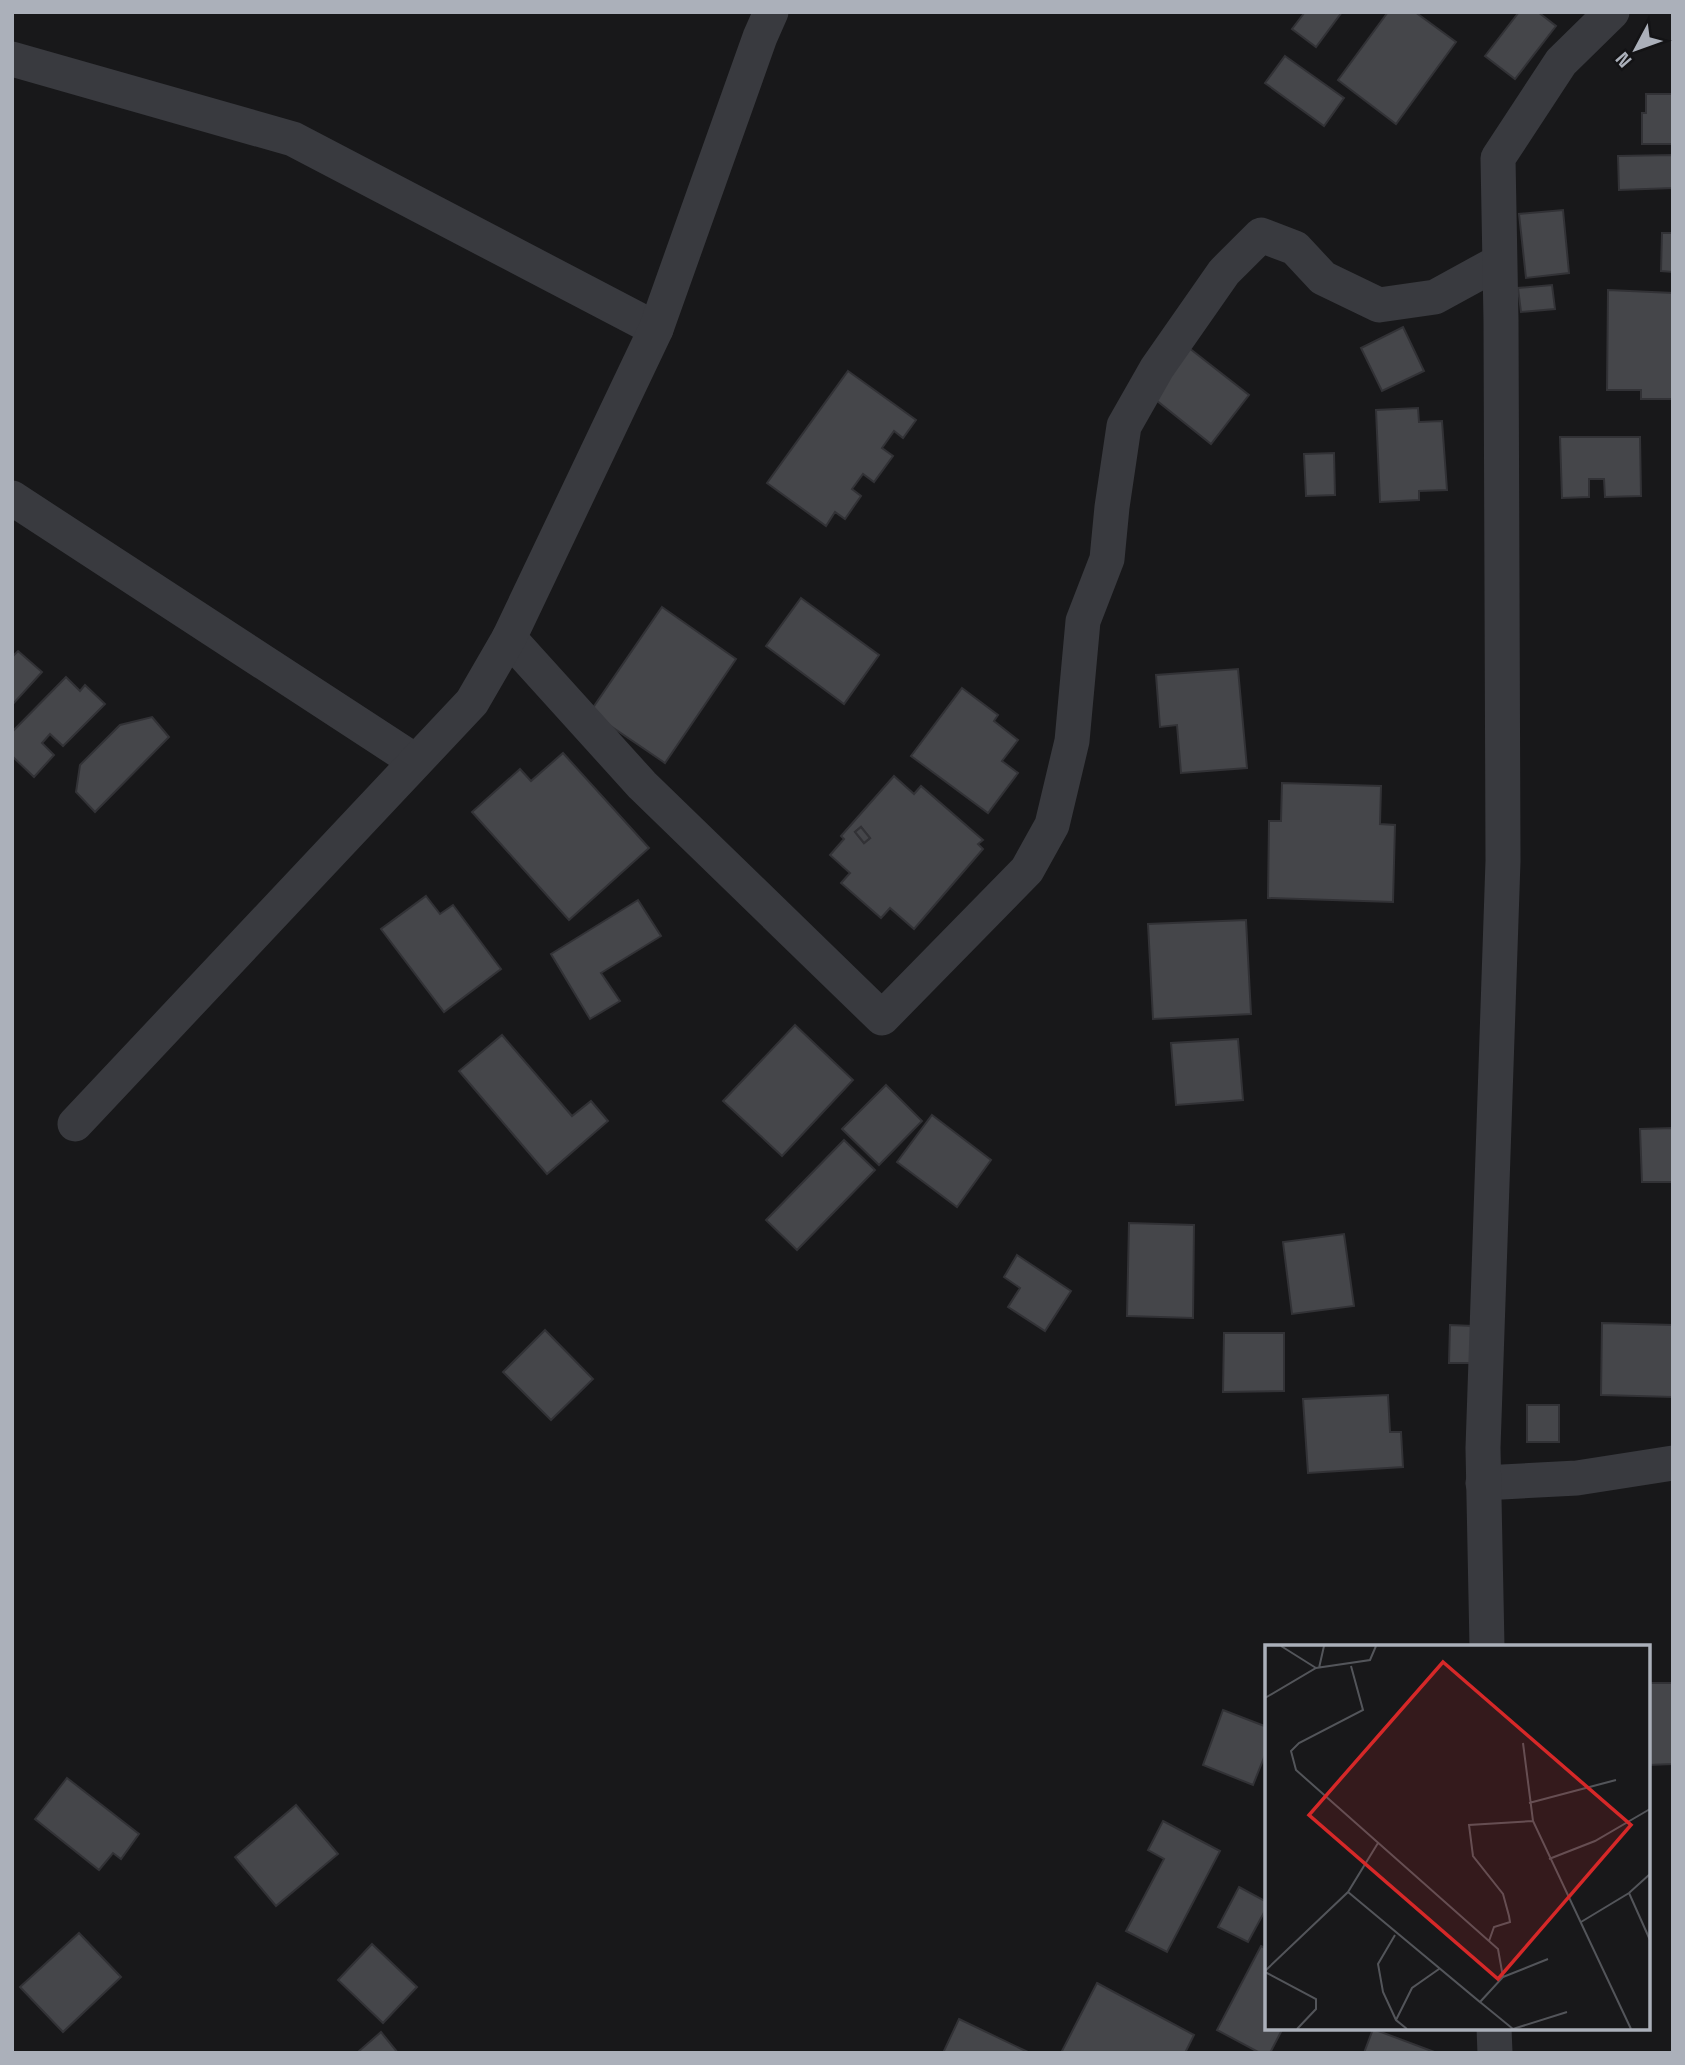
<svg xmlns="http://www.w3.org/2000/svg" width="1685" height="2065" font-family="'Space Grotesk',sans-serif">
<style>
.building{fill:#45464a;stroke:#323236;stroke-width:2;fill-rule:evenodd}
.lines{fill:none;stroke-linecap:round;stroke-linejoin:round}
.street{stroke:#393a3f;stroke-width:35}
.inset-road{fill:none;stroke:#53555a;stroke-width:2}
.view{fill:#d62828;fill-opacity:0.15;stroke:#d62828;stroke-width:3.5}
.inset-edge{fill:none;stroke:#abb0ba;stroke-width:3.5}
</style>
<rect width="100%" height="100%" fill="#18181a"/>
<g class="building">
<polygon points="1305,12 1342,12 1316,47 1292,29"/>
<polygon points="1388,12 1415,12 1456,42 1396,124 1338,80"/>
<polygon points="1519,12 1538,12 1556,26 1515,79 1485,56"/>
<polygon points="1285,56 1344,98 1324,126 1265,83"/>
<polygon points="1646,94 1673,94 1673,144 1642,144 1642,113 1646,113"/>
<polygon points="1673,155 1673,188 1619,190 1618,156"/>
<polygon points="1563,210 1569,273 1526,278 1519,214"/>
<polygon points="1662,233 1673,233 1673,272 1661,271"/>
<polygon points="1552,285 1555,309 1521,312 1518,288"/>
<polygon points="1608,290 1673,293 1673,399 1641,399 1641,390 1607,390"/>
<polygon points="1403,327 1424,371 1382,391 1361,348"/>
<polygon points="1189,348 1249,395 1211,444 1151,396"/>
<polygon points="848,371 916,420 903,438 894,431 882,448 893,456 874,482 863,474 852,489 861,496 845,519 835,512 826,526 767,483"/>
<polygon points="1418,408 1419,422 1442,421 1447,490 1419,491 1419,500 1380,502 1376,410"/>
<polygon points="1560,437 1640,437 1641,496 1605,497 1604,479 1589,479 1589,497 1562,498"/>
<polygon points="1334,453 1335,495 1306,496 1304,454"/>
<polygon points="801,598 879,655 844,704 766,646"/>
<polygon points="662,607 736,659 665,763 590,712"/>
<polygon points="18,651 42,672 12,705 12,657"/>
<polygon points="1238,669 1247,768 1181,773 1177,725 1160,727 1156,675"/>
<polygon points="66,677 80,691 85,685 105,704 63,746 50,734 42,743 54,755 34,777 12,756 12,732"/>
<polygon points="962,688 998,715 994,721 1018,740 1002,761 1018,773 988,813 911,756"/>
<polygon points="152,717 169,737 95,812 76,792 80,765 120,725"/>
<polygon points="563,753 649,848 569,920 472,812 520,769 531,781"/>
<path d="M 894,776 L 914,794 L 921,786 L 983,840 L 978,844 L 983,849 L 914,929 L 890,908 L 881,918 L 841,883 L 850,873 L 830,855 L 844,839 L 841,836 ZM 861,827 L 870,838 L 864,843 L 855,832 Z"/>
<polygon points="1282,783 1381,786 1380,824 1395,825 1393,902 1268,898 1269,821 1281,821"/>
<polygon points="861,827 870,838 864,843 855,832"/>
<polygon points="426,896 440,914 453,905 501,969 444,1012 381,929"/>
<polygon points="638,900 661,936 601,973 620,1001 590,1019 551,954"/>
<polygon points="1246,920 1251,1014 1153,1019 1148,924"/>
<polygon points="795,1025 853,1080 782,1156 723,1101"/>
<polygon points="502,1035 572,1116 591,1101 608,1121 547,1174 459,1071"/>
<polygon points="1238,1039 1243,1100 1176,1105 1171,1043"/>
<polygon points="886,1085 922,1121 879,1165 842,1129"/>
<polygon points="932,1115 991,1160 957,1207 897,1162"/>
<polygon points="1673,1128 1673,1182 1642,1182 1640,1129"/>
<polygon points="844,1140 875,1170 797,1250 766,1220"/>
<polygon points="1129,1223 1194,1225 1193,1318 1127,1316"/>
<polygon points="1344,1234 1354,1306 1292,1314 1283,1242"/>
<polygon points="1017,1255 1071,1291 1045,1331 1008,1307 1020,1288 1004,1277"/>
<polygon points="1602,1323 1673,1325 1673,1397 1601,1395"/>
<polygon points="1450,1325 1473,1326 1472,1363 1449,1363"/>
<polygon points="545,1330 593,1379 551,1420 503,1372"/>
<polygon points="1224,1333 1284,1333 1284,1391 1223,1392"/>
<polygon points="1388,1395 1390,1432 1401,1432 1403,1467 1308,1473 1303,1399"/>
<rect x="1527" y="1405" width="32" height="37"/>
<polygon points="1648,1683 1673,1683 1673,1764 1648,1765"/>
<polygon points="1223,1710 1267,1727 1267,1750 1253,1785 1203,1765"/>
<polygon points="67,1778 139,1834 121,1859 113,1853 99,1870 35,1819"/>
<polygon points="296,1805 338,1854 276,1906 235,1857"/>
<polygon points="1163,1821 1220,1851 1167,1952 1126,1931 1164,1859 1148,1850"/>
<polygon points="1239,1887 1267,1902 1267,1907 1248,1942 1218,1927"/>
<polygon points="79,1933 121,1977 63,2032 20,1987"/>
<polygon points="372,1944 417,1987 383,2023 338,1980"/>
<polygon points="1261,1946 1267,1949 1267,2028 1283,2028 1270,2053 1260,2053 1217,2030"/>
<polygon points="1097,1983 1194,2035 1185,2053 1061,2053"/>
<polygon points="959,2019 1030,2053 943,2053"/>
<polygon points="1373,2029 1437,2053 1364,2053"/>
<polygon points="381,2032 398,2053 359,2053 358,2052"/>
</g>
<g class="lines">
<g class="street">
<polyline points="12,59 293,139 656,329"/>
<polyline points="12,498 415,761"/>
<polyline points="509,638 642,785 882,1018 1027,870 1052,825 1072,741 1083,621 1107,559 1112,507 1124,426 1157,368 1224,272 1261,235 1295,248 1323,278 1379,305 1435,297 1499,262"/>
<polyline points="75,1124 472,702 509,638 656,329 760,37 771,12"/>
<polyline points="1483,1483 1577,1478 1673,1463"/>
<polyline points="1487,1647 1483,1448 1503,861 1501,320 1498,158 1561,62 1612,12"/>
<polyline points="1494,2028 1495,2053"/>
</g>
</g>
<g transform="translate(1265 1645)">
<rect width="385" height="385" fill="#18181a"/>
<path class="inset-road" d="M 16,1 L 51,23M 54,23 L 59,1M 0,53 L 51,23 L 105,15 L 111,1M 258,98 L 268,176 L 366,384M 264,158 L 351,135M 284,214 L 330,196 L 385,164M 83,247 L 215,357 L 238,332 L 233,304 L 31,125 L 26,106 L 34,98 L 98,65 L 86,21M 364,248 L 385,295M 316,277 L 364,248 L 385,229M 130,290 L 113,319 L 118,347 L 131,375 L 142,384M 224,296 L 229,282 L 245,277 L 244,271 L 238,249 L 208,211 L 204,180 L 268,176M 0,326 L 83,247 L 113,198M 0,327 L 51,354 L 51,364 L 32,384M 238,332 L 283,314M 215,357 L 248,384 L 302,367M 131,375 L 147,343 L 174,324"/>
<path class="view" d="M 178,17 L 366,180 L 233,334 L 44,170 Z"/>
<rect width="385" height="385" class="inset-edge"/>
</g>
<rect width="1685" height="2065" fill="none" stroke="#abb0ba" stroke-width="28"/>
<g transform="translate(1636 49) rotate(229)" stroke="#131315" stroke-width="5" paint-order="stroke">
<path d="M0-5L12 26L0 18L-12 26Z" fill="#abb0ba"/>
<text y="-10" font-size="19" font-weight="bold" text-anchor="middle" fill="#abb0ba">N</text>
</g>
</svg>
